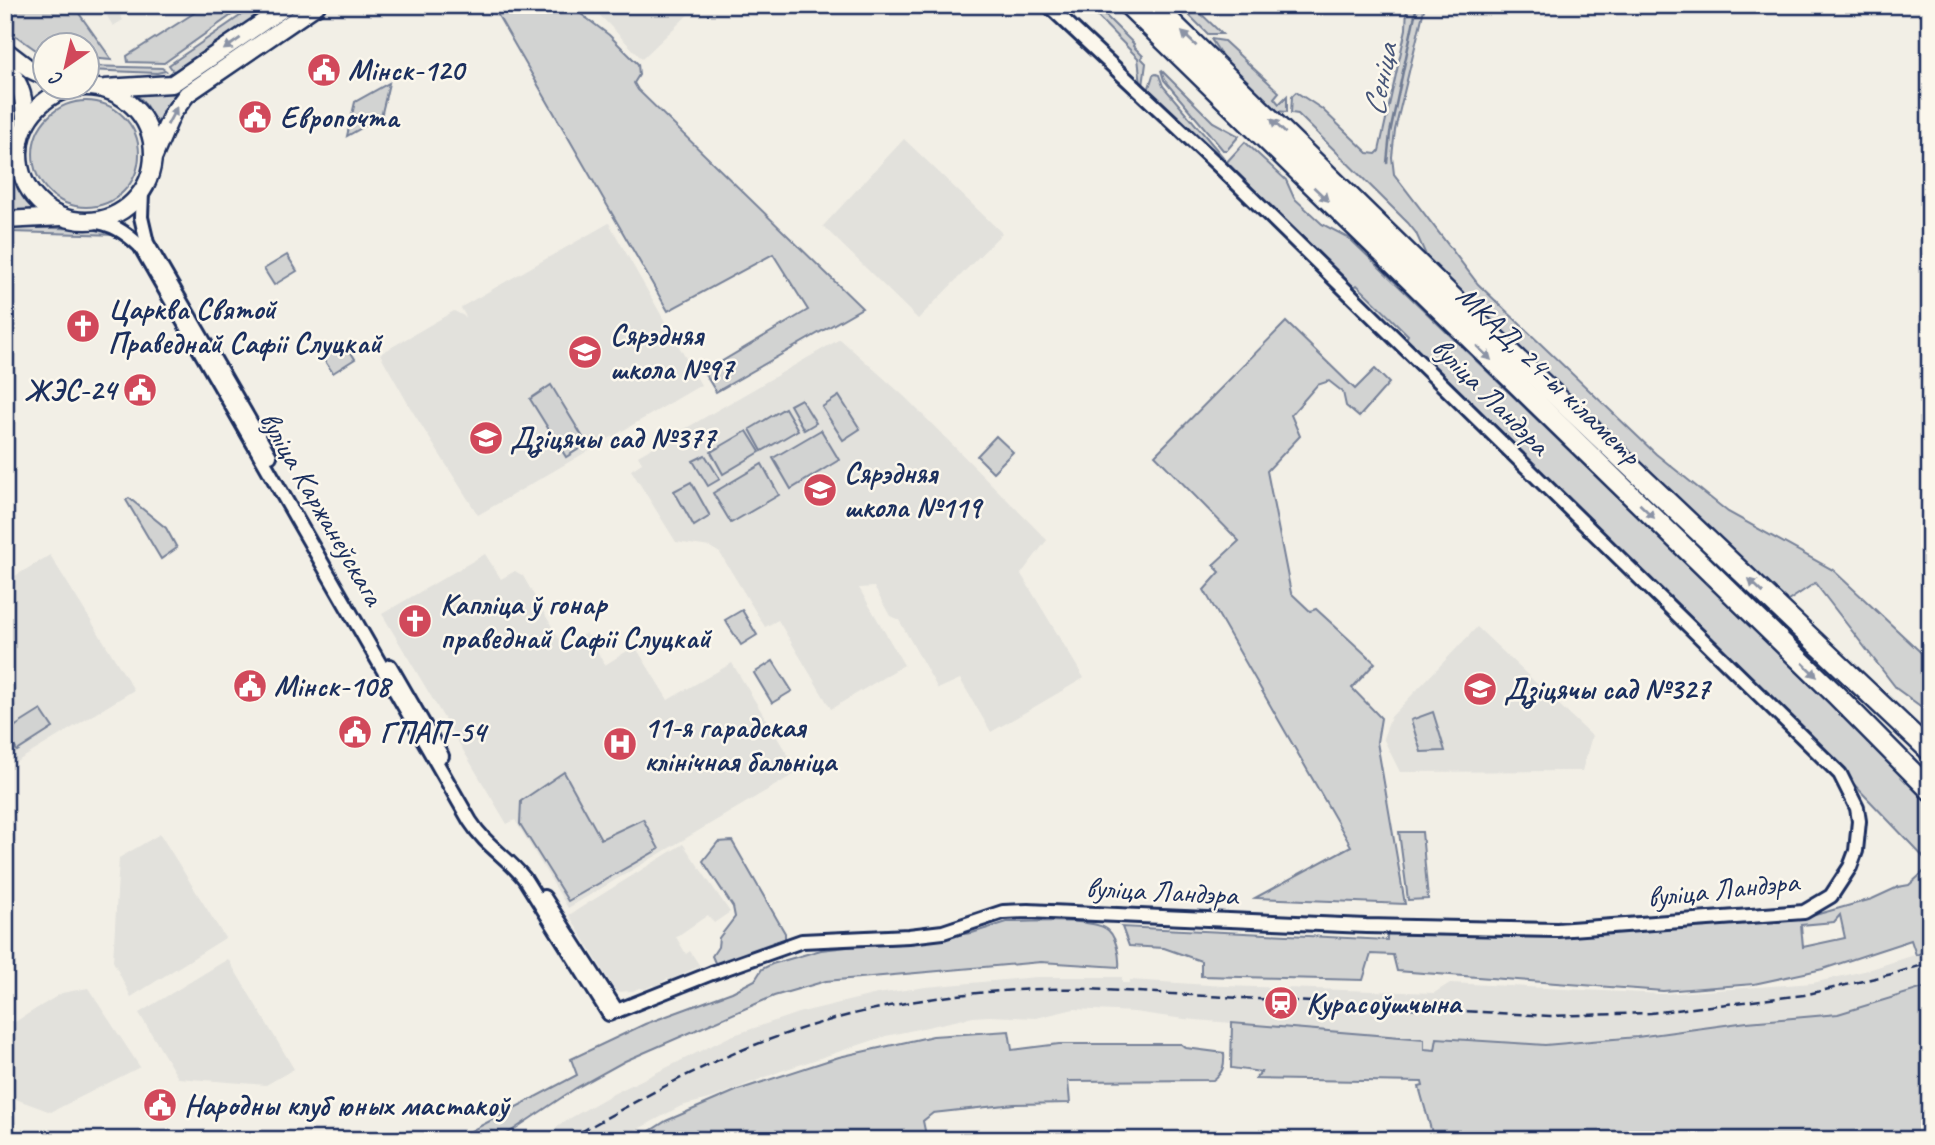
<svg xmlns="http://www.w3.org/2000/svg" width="1935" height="1145" font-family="Caveat,sans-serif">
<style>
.built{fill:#e2e1dc}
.green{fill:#d2d3d2;stroke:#768198;stroke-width:2;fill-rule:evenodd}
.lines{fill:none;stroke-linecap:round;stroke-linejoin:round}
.stream{stroke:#707b93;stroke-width:2.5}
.minor-casing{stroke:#1b2f5e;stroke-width:18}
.major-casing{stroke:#1b2f5e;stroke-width:21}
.highway-casing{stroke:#1b2f5e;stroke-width:24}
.minor{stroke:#fbf7ec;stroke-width:12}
.major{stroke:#fbf7ec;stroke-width:16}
.highway{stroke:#fbf7ec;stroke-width:19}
.rail{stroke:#1b2f5e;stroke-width:2.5;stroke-dasharray:10 5;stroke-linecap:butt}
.oneway{fill:#8b93a5}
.labels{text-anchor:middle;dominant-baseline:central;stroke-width:5;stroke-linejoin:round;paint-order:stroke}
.poi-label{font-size:30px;font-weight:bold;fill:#1b2f5e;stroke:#fbf7ec;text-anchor:start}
.street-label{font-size:30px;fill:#1b2f5e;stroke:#fbf7ec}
.water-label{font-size:32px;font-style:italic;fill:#465579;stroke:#fbf7ec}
</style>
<rect width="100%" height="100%" fill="#f2efe6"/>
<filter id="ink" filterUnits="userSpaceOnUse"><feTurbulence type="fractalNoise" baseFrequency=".0143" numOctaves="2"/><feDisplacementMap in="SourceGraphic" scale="14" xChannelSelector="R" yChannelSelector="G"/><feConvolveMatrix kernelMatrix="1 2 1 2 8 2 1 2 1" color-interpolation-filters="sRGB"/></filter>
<g filter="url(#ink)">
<g class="built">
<polygon points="96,5 131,5 119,13 123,20 113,26 107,16 110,14 107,9 101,12"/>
<polygon points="590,5 698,5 642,59"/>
<polygon points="904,139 1002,233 918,319 823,226"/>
<polygon points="609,223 701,385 478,515 411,409 380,354 454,311 466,317 461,308 463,306"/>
<polygon points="840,339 906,398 1047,540 1021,574 1084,678 991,732 960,679 938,689 899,620 890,616 874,587 859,588 904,665 831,709 778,620 765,627 720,553 710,547 676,542 631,470 642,463 638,456"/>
<polygon points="485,554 501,579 515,571 523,576 563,646 586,633 605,665 635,646 668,700 732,663 798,772 568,908 515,820 507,824 382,614"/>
<polygon points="50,555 134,690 16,762 5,745 5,582"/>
<polygon points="1477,627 1592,736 1582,771 1400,772 1383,738 1391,717"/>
<polygon points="160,834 225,938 131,997 113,961 119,858"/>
<polygon points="683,844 730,912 714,923 708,915 676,937 686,954 690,951 700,966 670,980 667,979 655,987 653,985 645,989 639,988 633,991 616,992 569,915"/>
<polygon points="1930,950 1930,986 1838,1014 1545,1045 1437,1038 1435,1050 1423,1049 1423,1039 1184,1019 1134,1012 1074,1009 1036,1018 989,1016 973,1017 886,1036 781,1071 713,1098 681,1106 618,1140 541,1140 560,1124 611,1095 731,1036 798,1013 877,994 926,987 1037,977 1122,977 1122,983 1129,983 1130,980 1225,986 1434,993 1450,983 1662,994 1813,983 1868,970"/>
<polygon points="228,959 294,1069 266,1085 178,1078 139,1013"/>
<polygon points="88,988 140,1067 51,1112 10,1097 5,1098 5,1028 62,993"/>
</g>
<g class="green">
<polygon points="5,5 73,5 112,60 88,58 88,46 46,46 45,55 43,55 5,28"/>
<polygon points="256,5 274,5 174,72 169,65"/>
<polygon points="492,5 569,5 609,35 638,64 639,75 634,83 638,90 862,308 716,392 704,372 808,310 773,254 668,311"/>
<polygon points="1086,5 1095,5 1134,44 1133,46 1143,56 1141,58 1146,63 1143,86 1141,84 1138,58"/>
<polygon points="1179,5 1192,5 1222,34 1208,34"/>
<polygon points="1407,5 1425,5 1395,130 1392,157 1394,174 1478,284 1656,454 1728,512 1833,570 1930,661 1930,713 1897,689 1815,583 1785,603 1434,273 1416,233 1408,223 1298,114 1291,113 1292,96 1296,92 1322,109 1368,153 1376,154 1379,151 1406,29"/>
<polygon points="202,8 233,14 164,63 128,62 127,56"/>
<polygon points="1211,39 1224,41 1279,92 1274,98 1279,104 1287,96 1287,112 1276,111 1226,62"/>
<polygon points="88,66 162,68 166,71 157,73 88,70"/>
<polygon points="1161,70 1213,122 1239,136 1227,150 1223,150 1164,80"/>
<polygon points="1156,74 1159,75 1163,86 1223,157 1220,160 1148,91 1153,75"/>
<polygon points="389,83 381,117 347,136 355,102"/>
<polygon points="177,91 159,126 143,101 133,92 153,94"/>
<circle cx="86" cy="154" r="53"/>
<polygon points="1245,142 1286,180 1294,198 1322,224 1349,238 1930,799 1930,864 1846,776 1406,339 1408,335 1357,285 1352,289 1224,165"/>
<polygon points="14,179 25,200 34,209 5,212 5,198"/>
<polygon points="7,227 99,229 119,235 11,232"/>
<polygon points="287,255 297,271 274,285 264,269"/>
<polygon points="1286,322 1355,389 1375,369 1389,383 1359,417 1346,406 1343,392 1329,381 1317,385 1291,415 1300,436 1267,471 1291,593 1310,611 1316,609 1375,663 1352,688 1381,718 1377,742 1405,904 1255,898 1351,846 1204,590 1220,572 1213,565 1239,541 1155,455"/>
<polygon points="345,343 355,359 333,373 322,357"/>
<polygon points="551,385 587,444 566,457 530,399"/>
<polygon points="839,396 860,429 843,440 822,407"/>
<polygon points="801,399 816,423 804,430 790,405"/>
<polygon points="785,408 798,430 762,451 750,429"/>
<polygon points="821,430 839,460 791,489 773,458"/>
<polygon points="747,431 760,452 723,474 711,452"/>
<polygon points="996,436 1013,452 993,472 977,456"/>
<polygon points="705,455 720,479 708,486 693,461"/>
<polygon points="762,464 779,495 731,523 713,493"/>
<polygon points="691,482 710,516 694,526 674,491"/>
<polygon points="129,498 166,528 177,548 161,559 126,500"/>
<polygon points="742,610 757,635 741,645 725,620"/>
<polygon points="773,661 792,691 772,703 754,673"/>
<polygon points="41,710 53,728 17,751 6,732"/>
<polygon points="1433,712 1445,751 1421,752 1411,720"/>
<polygon points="564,772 601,839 643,819 659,849 568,901 520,824 521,801"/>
<polygon points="1399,832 1422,832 1428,899 1408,900"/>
<polygon points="732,841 785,933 785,940 716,965 712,956 718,947 719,938 735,917 733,907 703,861 718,842"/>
<path d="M 1930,866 L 1930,950 L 1916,955 L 1911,940 L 1823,969 L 1754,984 L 1663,991 L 1397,971 L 1393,955 L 1371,954 L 1363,980 L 1201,976 L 1201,961 L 1164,948 L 1129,946 L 1122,927 L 1387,940 L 1387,931 L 1609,931 L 1785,920 L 1808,917 L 1872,899 L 1898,887 L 1909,885 ZM 1840,915 L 1845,938 L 1803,947 L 1801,925 L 1834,922 Z"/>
<path d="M 1007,922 C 1030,922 1086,918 1105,928 C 1116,933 1120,957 1119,967 L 1041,962 L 826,981 L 774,996 L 625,1061 L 576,1088 L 498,1140 L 454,1140 L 577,1075 L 571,1059 L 645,1024 L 732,992 L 755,980 L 762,969 L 772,964 L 821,950 L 972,933 Z"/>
<polygon points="1930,986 1930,1140 1434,1140 1419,1087 1423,1086 1422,1082 1255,1079 1261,1072 1231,1068 1232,1023 1424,1039 1424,1049 1435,1050 1437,1038 1545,1045 1637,1037 1747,1022 1838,1014"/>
<path d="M 1009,1031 L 1012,1050 L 1059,1044 L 1181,1044 L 1186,1048 L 1224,1053 C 1225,1065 1223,1073 1213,1080 L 1068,1081 L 1070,1103 L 1014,1104 L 933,1113 L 923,1121 L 927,1140 L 636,1140 L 666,1121 L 738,1090 L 839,1057 L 933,1036 Z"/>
</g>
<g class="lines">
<polyline class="stream" points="1387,163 1390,133 1417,5"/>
<g class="minor-casing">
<g id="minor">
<polyline points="142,192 141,217 147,243 270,456"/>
<path d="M 91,221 C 112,223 125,232 140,246 L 470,821 C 486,846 506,856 524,878 L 609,1014 L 712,973 L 802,941 L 909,936 L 943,932 L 1003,912 L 1028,911 L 1366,926 L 1557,930 L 1804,912 L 1831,896 L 1850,867 L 1856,851 L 1859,821 L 1857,808 L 1840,774 L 1219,166 L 1048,5"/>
<polyline points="390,666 442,756"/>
<polyline points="544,897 617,1011"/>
</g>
</g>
<g class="major-casing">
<g id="major">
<polyline points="5,50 31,70 46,77"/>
<path d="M 5,66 C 23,83 25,102 25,126"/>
<circle cx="86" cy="154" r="67"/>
<polyline points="105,88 172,84 288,5"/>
<polyline points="154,156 172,114 187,94 317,5"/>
<polyline points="5,176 19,149"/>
<polyline points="5,220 62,217"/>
</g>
</g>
<g class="highway-casing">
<g id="highway">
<polyline points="1128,5 1836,695 1930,790"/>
<polyline points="1154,5 1481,325 1930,751"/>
</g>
</g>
<use href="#minor" class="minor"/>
<use href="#major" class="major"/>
<use href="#highway" class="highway"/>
<path class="rail" d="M 567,1140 C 618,1111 670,1082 723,1058 C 838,1008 963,986 1088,989 L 1550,1016 L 1651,1013 L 1804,995 L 1892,974 L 1930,963"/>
</g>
<defs><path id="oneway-solid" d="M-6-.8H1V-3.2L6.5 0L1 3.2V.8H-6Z" transform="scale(1.75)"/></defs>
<g class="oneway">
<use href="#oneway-solid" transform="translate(1189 39) rotate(-136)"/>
<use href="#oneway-solid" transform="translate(232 44) rotate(145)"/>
<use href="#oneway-solid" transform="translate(172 116) rotate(-62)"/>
<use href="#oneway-solid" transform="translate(1278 126) rotate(-136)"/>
<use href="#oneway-solid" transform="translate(1321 194) rotate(44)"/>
<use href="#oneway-solid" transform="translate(1484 353) rotate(44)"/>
<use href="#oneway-solid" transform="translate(1647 511) rotate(44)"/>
<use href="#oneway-solid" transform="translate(1756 586) rotate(-136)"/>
<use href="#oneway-solid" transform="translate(1810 670) rotate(44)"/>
</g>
</g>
<defs>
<g id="civic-disc" transform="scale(1.75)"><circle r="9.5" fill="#d1495b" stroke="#fbf7ec"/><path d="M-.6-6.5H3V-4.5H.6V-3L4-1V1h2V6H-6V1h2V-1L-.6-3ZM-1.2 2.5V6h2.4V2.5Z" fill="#fff"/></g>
<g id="church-disc" transform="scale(1.75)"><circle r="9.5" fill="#d1495b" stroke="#fbf7ec"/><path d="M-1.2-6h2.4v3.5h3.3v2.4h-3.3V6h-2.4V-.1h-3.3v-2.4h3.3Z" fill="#fff"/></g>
<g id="school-disc" transform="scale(1.75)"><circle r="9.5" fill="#d1495b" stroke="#fbf7ec"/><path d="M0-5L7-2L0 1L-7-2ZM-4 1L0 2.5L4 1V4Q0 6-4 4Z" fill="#fff"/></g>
<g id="hospital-disc" transform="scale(1.75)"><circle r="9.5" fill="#d1495b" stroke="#fbf7ec"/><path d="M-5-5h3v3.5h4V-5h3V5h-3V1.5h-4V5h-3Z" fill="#fff"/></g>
<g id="station-disc" transform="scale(1.75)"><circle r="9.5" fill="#d1495b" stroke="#fbf7ec"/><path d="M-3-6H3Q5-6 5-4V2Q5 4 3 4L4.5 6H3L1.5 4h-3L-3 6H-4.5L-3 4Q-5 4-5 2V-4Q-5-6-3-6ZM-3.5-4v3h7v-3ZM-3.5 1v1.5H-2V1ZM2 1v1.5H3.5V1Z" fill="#fff"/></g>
</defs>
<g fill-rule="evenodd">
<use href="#civic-disc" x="324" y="70"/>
<use href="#civic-disc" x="255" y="117"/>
<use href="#church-disc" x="83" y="326"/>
<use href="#school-disc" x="585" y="352"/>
<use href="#civic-disc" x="140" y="390"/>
<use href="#school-disc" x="486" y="438"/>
<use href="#school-disc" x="820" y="490"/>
<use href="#church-disc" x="415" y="621"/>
<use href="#civic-disc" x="250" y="686"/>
<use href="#school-disc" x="1480" y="689"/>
<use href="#civic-disc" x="355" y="732"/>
<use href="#hospital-disc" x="620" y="744"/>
<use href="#station-disc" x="1281" y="1003"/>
<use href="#civic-disc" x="160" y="1105"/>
</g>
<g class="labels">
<g class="poi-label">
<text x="348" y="70">Мінск-120</text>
<text x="280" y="117">Европочта</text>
<text x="108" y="309">Царква Святой<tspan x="108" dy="34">Праведнай Сафіі Слуцкай</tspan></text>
<text x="610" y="335">Сярэдняя<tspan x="610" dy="34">школа №97</tspan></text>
<text x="116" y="390" text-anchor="end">ЖЭС-24</text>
<text x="510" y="438">Дзіцячы сад №377</text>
<text x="844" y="473">Сярэдняя<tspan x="844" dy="34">школа №119</tspan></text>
<text x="440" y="604">Капліца ў гонар<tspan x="440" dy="34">праведнай Сафіі Слуцкай</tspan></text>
<text x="274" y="686">Мінск-108</text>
<text x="1504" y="689">Дзіцячы сад №327</text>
<text x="644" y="727">11-я гарадская<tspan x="644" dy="34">клінічная бальніца</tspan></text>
<text x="380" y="732">ГПАП-54</text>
<text x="1306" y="1003">Курасоўшчына</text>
<text x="184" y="1105">Народны клуб юных мастакоў</text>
</g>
<g class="street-label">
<text transform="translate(1549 375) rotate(44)">МКАД, 24-ы кіламетр</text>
<text transform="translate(1491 396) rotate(45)">вуліца Ландэра</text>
<text transform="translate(322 508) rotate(60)">вуліца Каржанеўскага</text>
<text transform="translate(1723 889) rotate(-6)">вуліца Ландэра</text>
<text transform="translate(1162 891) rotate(3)">вуліца Ландэра</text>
</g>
<g class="water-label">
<text transform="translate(1380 80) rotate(-79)">Сеніца</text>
</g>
</g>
<rect width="1935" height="1145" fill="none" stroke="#fbf7ec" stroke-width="28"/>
<rect x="14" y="14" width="1907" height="1117" fill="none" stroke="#1b2f5e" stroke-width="2.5" filter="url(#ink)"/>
<g transform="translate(66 66) rotate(214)"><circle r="33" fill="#fbf7ec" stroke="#a1a7b3" stroke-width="2"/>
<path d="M0-5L12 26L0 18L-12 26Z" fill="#d1495b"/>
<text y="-10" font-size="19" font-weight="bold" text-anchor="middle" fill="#1b2f5e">С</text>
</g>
</svg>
